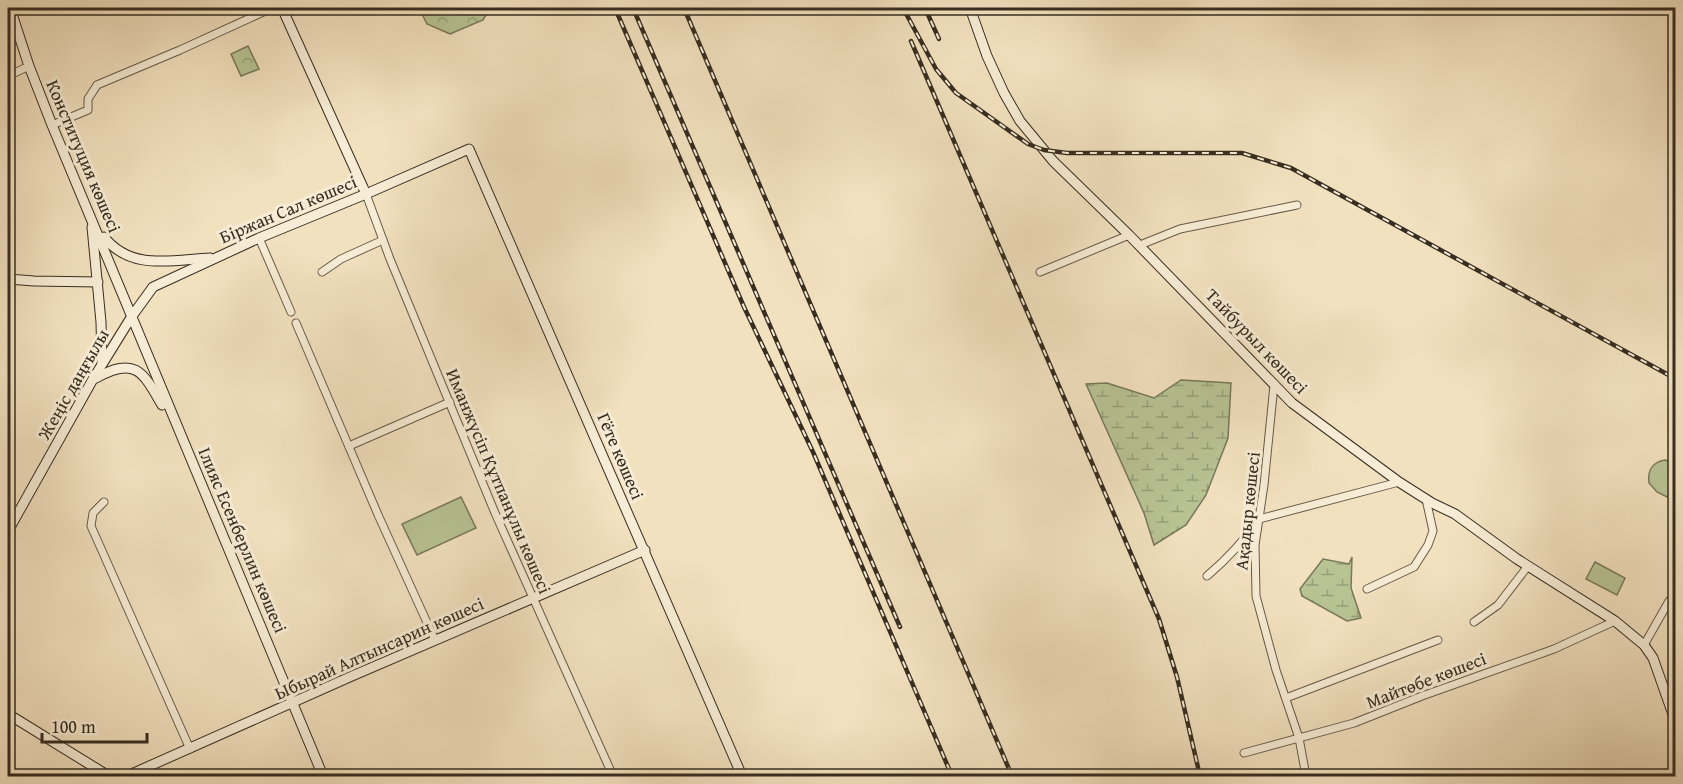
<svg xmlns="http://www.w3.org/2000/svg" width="1683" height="784" font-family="'Gentium Book Plus',serif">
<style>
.wetland{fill:url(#wetland-marsh);stroke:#78785a;stroke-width:1.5}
.park{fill:url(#park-crowns);stroke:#78785a;stroke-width:1.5}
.garden{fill:#b8c394;stroke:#78785a;stroke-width:1.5}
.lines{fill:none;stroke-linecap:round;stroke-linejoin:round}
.street-casing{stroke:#665a48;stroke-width:9}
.secondary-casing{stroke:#372d20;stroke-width:11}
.street{stroke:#f7ecd5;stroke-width:7}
.secondary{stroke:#f7ecd5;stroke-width:9}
.rail-casing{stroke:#372d20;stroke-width:4.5}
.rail{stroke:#f7ecd5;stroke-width:2;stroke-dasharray:7;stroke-linecap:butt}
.labels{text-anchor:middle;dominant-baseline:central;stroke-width:6;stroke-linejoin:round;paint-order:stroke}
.street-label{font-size:18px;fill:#372d20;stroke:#f7ecd5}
</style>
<defs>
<pattern id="wetland-marsh" width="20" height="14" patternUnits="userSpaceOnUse" patternTransform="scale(1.5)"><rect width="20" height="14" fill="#b8c394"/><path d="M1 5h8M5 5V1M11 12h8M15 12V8" fill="none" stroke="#969f78"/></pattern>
<pattern id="park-crowns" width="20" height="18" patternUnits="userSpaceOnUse" patternTransform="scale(1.5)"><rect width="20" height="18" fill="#b8c394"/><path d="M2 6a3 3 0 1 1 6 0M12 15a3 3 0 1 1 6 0" fill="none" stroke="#969f78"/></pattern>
</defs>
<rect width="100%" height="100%" fill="#f2e1bf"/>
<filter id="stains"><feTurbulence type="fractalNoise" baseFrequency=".00333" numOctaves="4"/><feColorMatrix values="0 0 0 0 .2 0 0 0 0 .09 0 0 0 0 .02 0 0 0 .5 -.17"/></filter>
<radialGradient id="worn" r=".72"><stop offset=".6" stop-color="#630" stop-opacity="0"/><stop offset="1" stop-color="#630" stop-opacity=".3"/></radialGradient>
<g class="wetland">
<polygon points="1181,380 1231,383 1228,438 1206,495 1186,525 1154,545 1144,513 1086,384 1107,383 1154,398"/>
<polygon points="1352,557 1351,588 1361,618 1347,621 1302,596 1300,589 1323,559 1349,564"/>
</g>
<g class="park">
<polygon points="419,8 490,8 483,20 450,34 427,24"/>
<polygon points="248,46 259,69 241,76 231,54"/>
</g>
<g class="garden">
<path d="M 1665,460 L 1675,464 L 1675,501 L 1657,492 L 1649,483 C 1647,470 1653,462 1665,460 Z"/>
<polygon points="461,497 476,528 417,555 402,524"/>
<polygon points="1595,562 1625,578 1617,595 1586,579"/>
</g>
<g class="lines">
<g class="street-casing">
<g id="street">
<polyline points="8,76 29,66"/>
<polyline points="52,125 88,110 88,99 97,85 180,50 272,8"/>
<polyline points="366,194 390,259 495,513 613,776"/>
<polyline points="259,238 291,312"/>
<polyline points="1140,245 1180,229 1297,205"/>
<polyline points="322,272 341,259 383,240"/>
<polyline points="1040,272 1129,235"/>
<polyline points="296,323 379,517 435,640"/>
<polyline points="1274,385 1264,485 1255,545 1256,596 1276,670 1299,738 1306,776"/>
<polyline points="349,446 450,402"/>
<polyline points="104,502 93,513 91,526 190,749"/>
<path d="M 1207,576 C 1227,559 1244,541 1259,519 L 1399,482"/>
<polyline points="1367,589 1414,567 1428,545 1433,531 1426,499"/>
<polyline points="1474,622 1498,605 1528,566"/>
<polyline points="1644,645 1669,601 1676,596"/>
<polyline points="1286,698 1438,640"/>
<polyline points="1244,753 1354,723 1422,696 1554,649 1615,621"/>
</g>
</g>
<g class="secondary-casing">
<g id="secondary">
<polyline points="10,8 29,66 52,125 323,776"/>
<polyline points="282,8 366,194"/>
<polyline points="970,8 987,56 1004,93 1020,121 1053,161 1129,235 1292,403 1399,482 1432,503 1455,514 1517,559 1615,621 1644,645 1653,658 1676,723"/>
<polyline points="92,227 101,322 102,364"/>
<path d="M 104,237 C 131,271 171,260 210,258"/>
<polyline points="8,279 34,281 98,282"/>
<path d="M 96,378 C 136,356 143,372 162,405"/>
<polyline points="8,531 93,379 132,316 153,287 259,238 366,194 469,149 742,776"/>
<polyline points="8,714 107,775 113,776"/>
<polyline points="127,776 352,676 645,550"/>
</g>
</g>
<use href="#street" class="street"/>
<use href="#secondary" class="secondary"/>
<g class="rail-casing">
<g id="rail">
<polyline points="615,8 744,307 813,452 952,776"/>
<polyline points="633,8 900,627"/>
<polyline points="684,8 1012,776"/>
<polyline points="903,8 936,69 956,93 1028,144 1044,150 1067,153 1242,153 1291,168 1676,379"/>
<polyline points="925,8 939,39"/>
<polyline points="911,41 1159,619 1177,677 1200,776"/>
</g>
</g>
<use href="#rail" class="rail"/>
</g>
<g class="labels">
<g class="street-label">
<text transform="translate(84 156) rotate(67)">Конституция көшесі</text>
<text transform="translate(288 209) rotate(-23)">Біржан Сал көшесі</text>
<text transform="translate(1257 341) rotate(46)">Тайбурыл көшесі</text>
<text transform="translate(73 384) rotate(-60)">Жеңіс даңғылы</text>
<text transform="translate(621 456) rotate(67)">Гёте көшесі</text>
<text transform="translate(499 481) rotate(67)">Иманжүсіп Құтпанұлы көшесі</text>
<text transform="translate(1247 511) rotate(-84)">Ақадыр көшесі</text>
<text transform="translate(243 540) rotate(67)">Ілияс Есенберлин көшесі</text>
<text transform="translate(379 648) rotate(-24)">Ыбырай Алтынсарин көшесі</text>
<text transform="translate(1426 680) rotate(-21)">Майтөбе көшесі</text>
</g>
</g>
<rect width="1683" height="784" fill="none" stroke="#f2e1bf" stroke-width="30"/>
<rect x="9" y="9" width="1665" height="766" fill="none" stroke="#372d20" stroke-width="3"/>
<rect x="15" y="15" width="1653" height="754" fill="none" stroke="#372d20" stroke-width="1.5"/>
<path d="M42 733v9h105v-9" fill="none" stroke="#372d20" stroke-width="3"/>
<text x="51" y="733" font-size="18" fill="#372d20" stroke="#f7ecd5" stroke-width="4.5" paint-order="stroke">100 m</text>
<rect width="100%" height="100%" filter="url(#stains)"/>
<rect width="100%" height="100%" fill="url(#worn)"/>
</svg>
